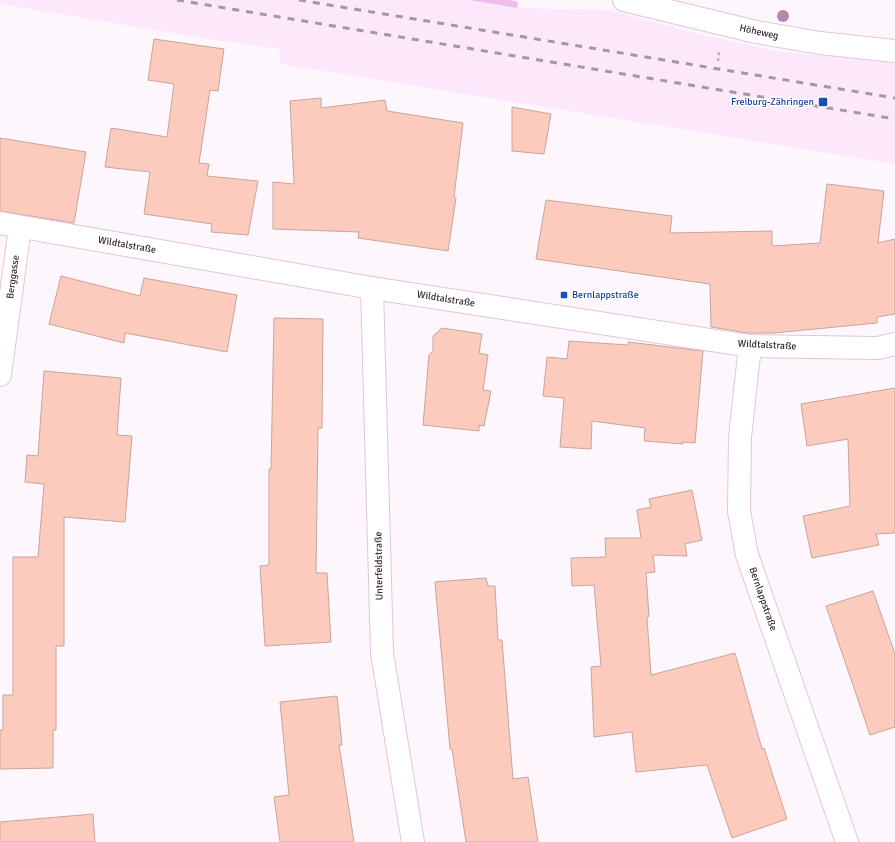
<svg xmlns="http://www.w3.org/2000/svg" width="895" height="842" font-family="Signika,sans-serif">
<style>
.built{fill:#fde8fb}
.green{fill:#efbdec}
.building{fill:#fdcbbe;stroke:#c9a499}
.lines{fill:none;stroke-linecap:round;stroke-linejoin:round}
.street-casing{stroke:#e0c5df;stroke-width:24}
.secondary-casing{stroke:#e0c5df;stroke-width:24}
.path{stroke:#b9b2b9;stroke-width:2.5;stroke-dasharray:3 3;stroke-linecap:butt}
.street{stroke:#fff;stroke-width:22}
.secondary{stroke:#fff;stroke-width:22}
.rail{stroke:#a199a1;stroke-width:3;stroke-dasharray:7 7;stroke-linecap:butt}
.tree{fill:#b188b0}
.transit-dot{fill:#1a4fb4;stroke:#fff;stroke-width:1.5}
.labels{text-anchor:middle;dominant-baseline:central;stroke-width:3;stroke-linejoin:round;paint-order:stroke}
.street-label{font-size:10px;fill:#352b35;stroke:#fff}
.transit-label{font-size:10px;fill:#164399;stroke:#fff;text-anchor:end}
</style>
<rect width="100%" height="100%" fill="#fdf7fd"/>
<polygon class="built" points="0,0 469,0 517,8 609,10 703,35 777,51 895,63 895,164 280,64 280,49 208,39 0,4"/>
<polygon class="green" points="469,0 510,0 518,2 517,8"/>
<g class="building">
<polygon points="154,39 224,49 218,91 210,90 199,163 209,164 207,176 258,181 248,235 211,232 212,224 144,214 150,172 105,167 111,128 167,137 174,84 148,80"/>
<polygon points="321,98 321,108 385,100 387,111 463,123 454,197 456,198 448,251 358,238 359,232 273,229 273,182 294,184 290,101"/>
<polygon points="512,107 551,114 544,154 512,151"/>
<polygon points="0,138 86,152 74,223 0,211"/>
<polygon points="827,184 884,191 878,243 895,239 895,314 877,317 877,323 774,333 748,333 711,327 710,284 536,259 546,200 672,216 670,233 772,231 772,246 820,243"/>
<polygon points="61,276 140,296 144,278 237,295 227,352 125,333 124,343 49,324"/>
<polygon points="274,318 323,319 322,428 318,428 316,573 327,573 331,642 265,646 260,566 269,565 269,469 271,469"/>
<polygon points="442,328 482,334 479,353 488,355 483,390 491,391 484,426 479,425 479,431 423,425 429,355 433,351 433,336"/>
<polygon points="569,341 628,345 628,342 703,351 695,443 682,442 683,444 644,441 645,428 592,421 591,449 560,447 564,398 543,396 547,357 567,359"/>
<polygon points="44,371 121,378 117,435 132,436 125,522 64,517 64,646 56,646 56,730 53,730 53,768 0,769 0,730 3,730 3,695 13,695 13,557 38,557 44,484 25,482 27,455 38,456"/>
<polygon points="895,388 895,533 876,534 879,545 812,558 803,516 850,506 848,439 807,446 801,404"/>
<polygon points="692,490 702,540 685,544 687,556 653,555 655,572 646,573 649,616 647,618 651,675 735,653 762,749 764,748 787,819 732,838 707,765 636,772 632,732 594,737 591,667 601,666 594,585 572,586 571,558 606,557 605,538 641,538 637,510 651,507 649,499"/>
<polygon points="486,578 488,586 495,586 498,640 502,640 513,779 528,777 538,842 466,842 452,749 450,749 435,582"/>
<polygon points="873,591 895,654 895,727 870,735 826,606"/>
<polygon points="337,696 342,745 339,745 354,842 280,842 274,797 289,795 280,702"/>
<polygon points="93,814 95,842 0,842 0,822"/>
</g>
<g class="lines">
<g class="street-casing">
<g id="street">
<polyline points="624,0 756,32 820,43 895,51"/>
<polyline points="372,288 382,653 413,842"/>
<polyline points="750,346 878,348 895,344"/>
<polyline points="0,375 20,227"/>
</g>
</g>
<g class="secondary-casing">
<polyline id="secondary" points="0,223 372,288 750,346 740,437 739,511 747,555 847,842"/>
</g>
<polyline class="path" points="718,61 719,52"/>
<use href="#street" class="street"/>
<use href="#secondary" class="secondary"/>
<g class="rail">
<polyline points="177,0 895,119"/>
<polyline points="299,0 895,98"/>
</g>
</g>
<circle class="tree" cx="783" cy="16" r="6"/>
<g class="transit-dot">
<rect x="818" y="97" width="10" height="10" rx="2"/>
<rect x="560" y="291" width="8" height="8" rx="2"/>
</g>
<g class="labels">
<g class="street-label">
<text transform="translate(759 32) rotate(12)">Höheweg</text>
<text transform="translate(127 245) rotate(10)">Wildtalstraße</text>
<text transform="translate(13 277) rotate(-82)">Berggasse</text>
<text transform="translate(446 299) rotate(9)">Wildtalstraße</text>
<text transform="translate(767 345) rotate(3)">Wildtalstraße</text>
<text transform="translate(379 566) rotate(-91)">Unterfeldstraße</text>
<text transform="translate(763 599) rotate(71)">Bernlappstraße</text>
</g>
<g class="transit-label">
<text x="814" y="102">Freiburg-Zähringen</text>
<text x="572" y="295" text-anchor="start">Bernlappstraße</text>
</g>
</g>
</svg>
